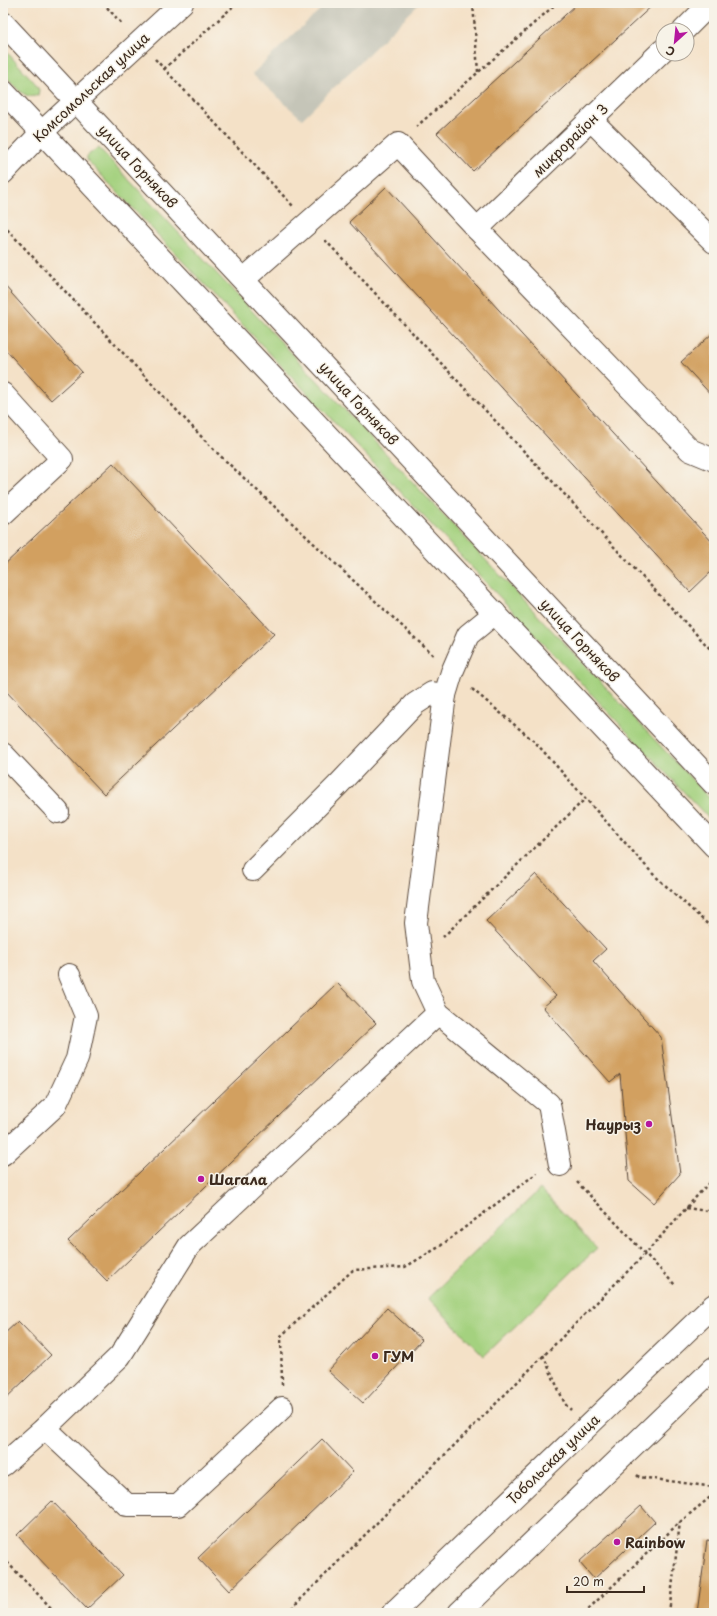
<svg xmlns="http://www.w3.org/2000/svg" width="717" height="1616" font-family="'Playpen Sans',sans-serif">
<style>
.industrial{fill:#c5c5b8}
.green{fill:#a4d17f;stroke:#707e4e}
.building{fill:#d2a061}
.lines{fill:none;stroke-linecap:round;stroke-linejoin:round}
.minor-casing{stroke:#574537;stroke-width:24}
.path{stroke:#574537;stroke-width:2.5;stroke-dasharray:3 3;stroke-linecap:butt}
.minor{stroke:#fff;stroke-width:22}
.poi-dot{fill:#b5179e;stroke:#f7f3e8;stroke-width:1.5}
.labels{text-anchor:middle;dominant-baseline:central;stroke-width:3;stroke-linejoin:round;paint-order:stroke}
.street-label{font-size:14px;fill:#3b2a1e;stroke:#f7f3e8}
.poi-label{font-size:14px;font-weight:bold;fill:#3b2a1e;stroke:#f7f3e8;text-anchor:start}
</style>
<rect width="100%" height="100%" fill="#f7f3e8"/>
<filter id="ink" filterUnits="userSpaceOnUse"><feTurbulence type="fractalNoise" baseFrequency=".025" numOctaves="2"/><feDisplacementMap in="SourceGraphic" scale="8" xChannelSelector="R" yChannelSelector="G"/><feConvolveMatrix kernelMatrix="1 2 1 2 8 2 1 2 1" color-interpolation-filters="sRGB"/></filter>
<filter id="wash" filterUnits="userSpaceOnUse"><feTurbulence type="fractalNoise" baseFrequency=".012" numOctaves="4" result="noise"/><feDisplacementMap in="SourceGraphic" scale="16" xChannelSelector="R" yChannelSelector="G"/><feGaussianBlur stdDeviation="0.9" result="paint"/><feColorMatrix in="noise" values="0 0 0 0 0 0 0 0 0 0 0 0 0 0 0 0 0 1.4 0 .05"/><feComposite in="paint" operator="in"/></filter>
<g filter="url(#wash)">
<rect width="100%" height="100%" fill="#f4e1c7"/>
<polygon class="industrial" points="327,3 420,3 302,119 252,74"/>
<g class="green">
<path d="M 3,48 L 36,84 L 39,90 L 38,95 C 24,102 12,82 3,73 Z"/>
<polygon points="99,148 714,803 714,824 87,160 87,156 96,149"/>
<polygon points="540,1189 597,1248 484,1356 428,1298"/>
</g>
<g id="blocks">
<g class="building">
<polygon points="578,3 655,3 473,171 437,133"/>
<polygon points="386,187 714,544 714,569 690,592 349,222"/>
<polygon points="3,284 82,372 51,400 3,347"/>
<polygon points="714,332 714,398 681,362"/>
<polygon points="113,463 274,634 104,794 3,688 3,566"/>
<polygon points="536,874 606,949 593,961 661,1037 680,1174 654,1203 629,1181 620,1074 610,1082 543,1007 556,996 486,921"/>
<polygon points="337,983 376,1023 107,1281 68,1241"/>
<polygon points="387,1308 422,1340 363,1403 328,1371"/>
<polygon points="18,1321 51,1355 3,1401 3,1335"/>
<polygon points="322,1439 353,1472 229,1591 198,1558"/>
<polygon points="52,1501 123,1575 87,1609 17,1535"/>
<polygon points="641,1506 655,1522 594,1579 579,1562"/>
<polygon points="707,1540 714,1541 714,1613 697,1613"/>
</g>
</g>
</g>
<g filter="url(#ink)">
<use href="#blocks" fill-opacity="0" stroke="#574537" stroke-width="1"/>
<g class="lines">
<g class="minor-casing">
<g id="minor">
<polyline points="3,23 714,784"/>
<polyline points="684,30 711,3"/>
<polyline points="3,91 714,846"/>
<polyline points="591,120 714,242"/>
<polyline points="3,173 42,132 182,3"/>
<polyline points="477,229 663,50"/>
<polyline points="244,279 398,144 477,229 690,450 714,460"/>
<polyline points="3,394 62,459 3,514"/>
<polyline points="495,613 468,635 452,672 445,695 416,923 423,981 438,1013 549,1104 560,1165"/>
<polyline points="3,754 58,812"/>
<polyline points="253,870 338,785 415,704 432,693 445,695"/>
<polyline points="3,1154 55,1106 77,1059 86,1016 69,975"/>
<polyline points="45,1428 127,1505 178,1505 282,1408"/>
<polyline points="3,1465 45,1428 120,1356 189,1246 438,1013"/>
<polyline points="393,1613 714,1305"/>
<polyline points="459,1613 714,1368"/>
</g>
</g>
<g class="path">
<polyline points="103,3 123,25"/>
<polyline points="473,3 478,72"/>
<polyline points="106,6 110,3"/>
<polyline points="155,59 293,206"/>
<polyline points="164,69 237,3"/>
<polyline points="416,127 557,3"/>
<polyline points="3,225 213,449 434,656"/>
<polyline points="3,234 7,230"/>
<polyline points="325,240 714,653"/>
<polyline points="472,689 535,742 653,874 714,930"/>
<polyline points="443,937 586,798"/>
<polyline points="577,1182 675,1285"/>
<polyline points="686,1208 714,1212"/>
<polyline points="543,1355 565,1404 571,1410"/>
<polyline points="282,1385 281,1336 353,1270 405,1267 439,1247 537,1173"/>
<polyline points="637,1475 639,1477 714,1487"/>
<polyline points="3,1558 56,1613"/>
<polyline points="287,1613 645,1254 714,1177"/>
<polyline points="584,1613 680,1522 714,1494"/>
<polyline points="669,1613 680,1522"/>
</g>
<use href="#minor" class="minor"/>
</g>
</g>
<g class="poi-dot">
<circle cx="649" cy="1124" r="4"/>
<circle cx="201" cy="1179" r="4"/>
<circle cx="375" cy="1356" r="4"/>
<circle cx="617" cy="1542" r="4"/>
</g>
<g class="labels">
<g class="street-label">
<text transform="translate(91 87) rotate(-43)">Комсомольская улица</text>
<text transform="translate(570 140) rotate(-44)">микрорайон 3</text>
<text transform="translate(138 166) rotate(47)">улица Горняков</text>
<text transform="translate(359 403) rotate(47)">улица Горняков</text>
<text transform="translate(580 640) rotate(47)">улица Горняков</text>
<text transform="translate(553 1459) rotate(-44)">Тобольская улица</text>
</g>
<g class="poi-label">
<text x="641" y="1124" text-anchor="end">Наурыз</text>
<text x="209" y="1179">Шагала</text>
<text x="383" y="1356">ГУМ</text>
<text x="625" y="1542">Rainbow</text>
</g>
</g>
<rect width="717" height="1616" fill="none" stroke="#f7f3e8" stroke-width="16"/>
<g transform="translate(675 42) rotate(207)"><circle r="19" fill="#f7f3e8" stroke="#aca397"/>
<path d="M0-3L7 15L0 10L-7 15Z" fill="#b5179e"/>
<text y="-6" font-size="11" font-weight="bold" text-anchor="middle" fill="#3b2a1e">С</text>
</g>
<path d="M567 1586v6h77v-6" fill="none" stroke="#3b2a1e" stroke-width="2"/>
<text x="573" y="1586" font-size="12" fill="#3b2a1e" stroke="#f7f3e8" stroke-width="3" paint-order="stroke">20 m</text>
</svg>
